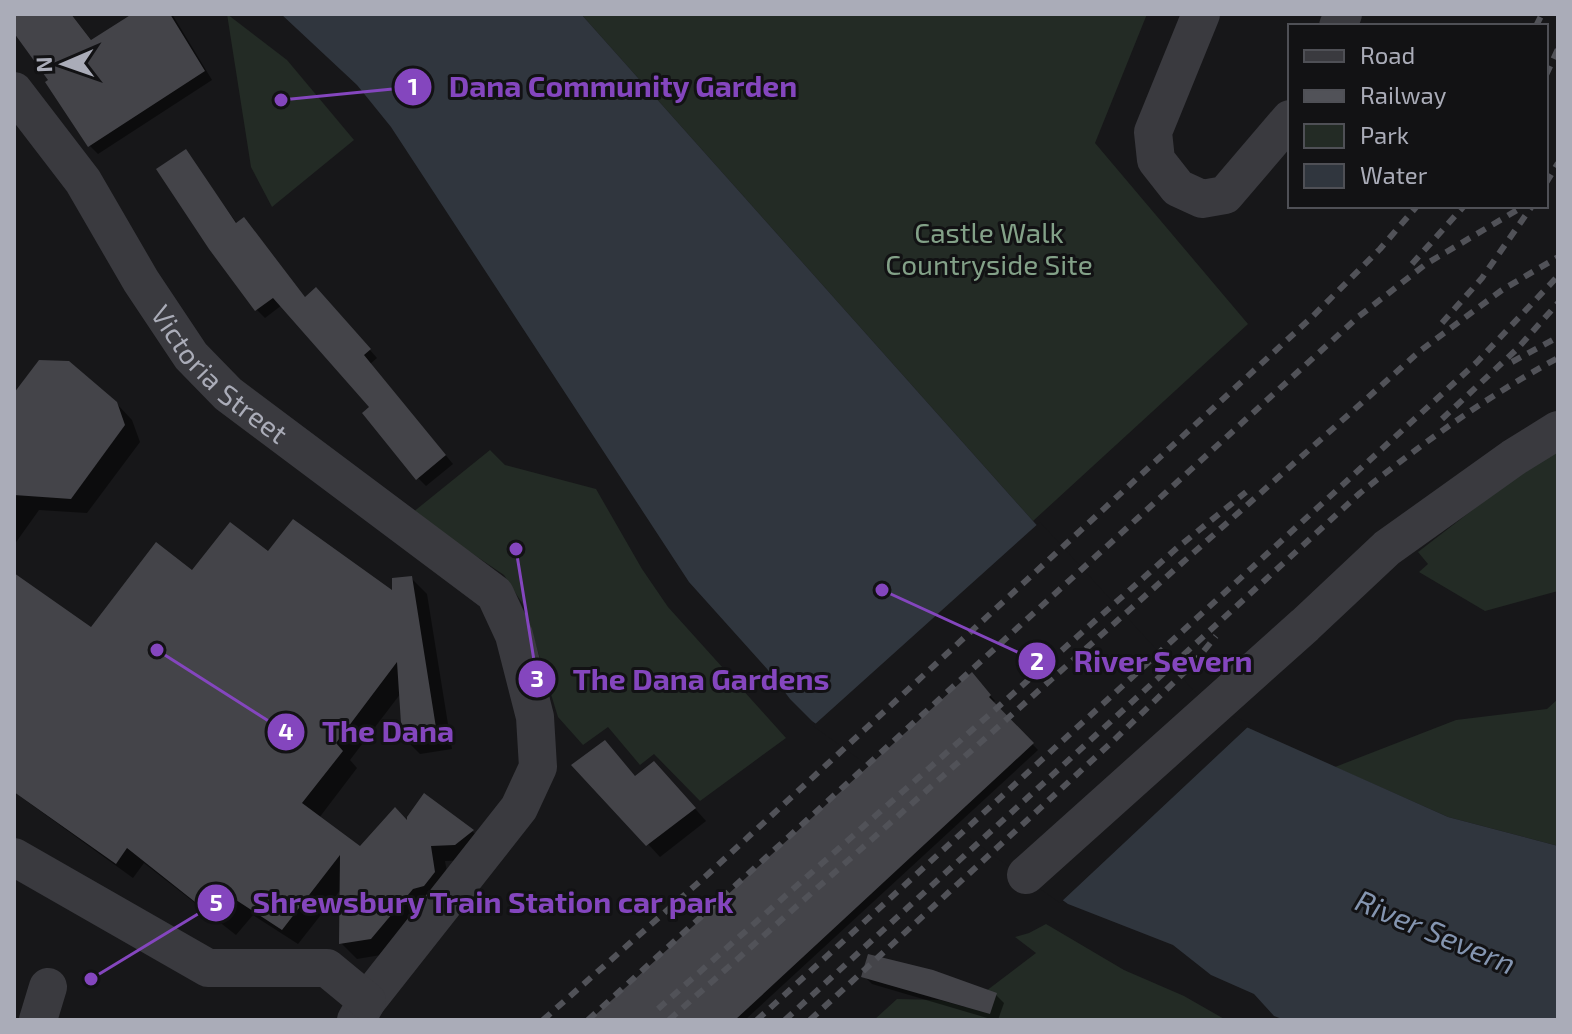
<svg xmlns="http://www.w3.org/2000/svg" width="1572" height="1034" font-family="'Exo 2',sans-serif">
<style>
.green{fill:#232b25}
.water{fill:#30363e}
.pier{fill:#171719}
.shadow{fill:#0007}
.building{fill:#444449}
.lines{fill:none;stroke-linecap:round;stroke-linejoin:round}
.minor{stroke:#3a3a3f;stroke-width:38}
.rail{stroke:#515258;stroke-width:6;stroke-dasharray:10 8;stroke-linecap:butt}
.labels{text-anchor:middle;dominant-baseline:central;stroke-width:6;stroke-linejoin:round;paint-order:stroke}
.park-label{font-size:28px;fill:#83a188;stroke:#121214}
.street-label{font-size:28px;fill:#aaacb8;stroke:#121214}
.water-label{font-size:30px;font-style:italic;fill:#8495b0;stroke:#121214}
.leader{fill:none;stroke:#8446be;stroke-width:3}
.callout-dot{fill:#8446be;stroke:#121214;stroke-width:3}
.mark-label{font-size:24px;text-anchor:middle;font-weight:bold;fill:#fff}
.callout-label{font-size:30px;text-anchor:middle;font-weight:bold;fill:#8446be;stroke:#121214;stroke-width:6;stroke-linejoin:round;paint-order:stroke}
</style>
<rect width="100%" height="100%" fill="#171719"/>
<g class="green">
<polygon points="227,14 287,60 354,140 272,207 251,167"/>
<polygon points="581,14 1147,14 1095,143 1248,324 1033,521"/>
<polygon points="1558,449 1558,591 1485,611 1419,572 1428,564 1418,552 1510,481"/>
<polygon points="490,450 505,465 596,489 642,569 668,607 786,738 700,801 654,754 640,765 608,727 583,745 558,717 524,606 504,575 412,513"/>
<polygon points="1558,699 1558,846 1448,817 1335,767 1456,720 1547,709"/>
<polygon points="1046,924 1124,970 1184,996 1226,1020 874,1020 897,999 940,1000 965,1007 1036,953 1015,937 1029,933"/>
</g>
<polygon class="water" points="281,14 581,14 1033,521 1204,708 1448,817 1558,846 1558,1020 1285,1020 1274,1016 1254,994 1211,975 1173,945 1068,904 812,721 790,699 768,670 689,582 391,127 357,85"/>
<polygon class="pier" points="1040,522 1207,705 1251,724 1060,903 813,726"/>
<g class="shadow">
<polygon points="14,14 71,14 92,41 136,14 172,14 212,80 98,154 90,146 50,80 14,29"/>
<polygon points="186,152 238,225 306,299 324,298 377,358 370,364 453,464 426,486 418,478 372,407 282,305 265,318 257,310"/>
<polygon points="14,396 116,403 132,420 140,442 87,513 39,510 14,545"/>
<polygon points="268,554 395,594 411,578 427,594 452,749 420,754 404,738 401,693 350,760 357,768 319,818 360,849 409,824 424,796 472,831 488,847 471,860 445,861 450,888 387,954 357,959 341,943 342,888 298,944 253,915 236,935 144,863 133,878 14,792 14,575 91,630 193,573"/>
<polygon points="977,680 995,701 992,703 1038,750 745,1020 593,1020"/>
<polygon points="666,776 706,821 660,857 648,844 636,778"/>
<polygon points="864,976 996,995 1004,1003 998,1020 994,1020 872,984"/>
</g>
<g class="building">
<polygon points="14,14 71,14 91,40 132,14 170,14 205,71 88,147 45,82 48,80 14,33"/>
<polygon points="186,149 236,223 244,217 305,297 316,287 371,349 364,355 446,455 416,480 362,413 369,407 273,298 255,311 209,249 156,169"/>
<polygon points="39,360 69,361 117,402 125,425 71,499 14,495 14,393"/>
<polygon points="293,519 392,590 392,578 412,576 437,734 402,739 397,662 336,743 343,751 302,803 360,846 395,807 407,820 407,817 424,793 474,830 455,845 431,846 435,872 424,886 413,889 371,939 339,944 340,855 282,930 236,900 219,921 127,848 116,864 14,792 14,573 91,627 156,542 192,570 230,522 268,551"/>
<polygon points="972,672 991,695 989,697 1034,743 735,1020 590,1020"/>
<polygon points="605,740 635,776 654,761 696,808 646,846 571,765"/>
<polygon points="868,954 933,970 997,993 990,1014 861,977"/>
</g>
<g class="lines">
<g class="minor">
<polyline points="1201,14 1153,132 1156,160 1178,188 1202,199 1225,195 1290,119"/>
<polyline points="1338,26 1343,14"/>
<path id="s1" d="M 14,91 L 83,181 L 141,281 L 191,356 L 228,394 L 495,594 L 514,635 L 535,717 L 538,767 L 519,808 L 367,1001 L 356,1020"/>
<polyline points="14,857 208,968 327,968 367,1001"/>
<polyline points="1026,875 1305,625 1387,548 1513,458 1558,430"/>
<polyline points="38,1020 48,987"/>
</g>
<g class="rail">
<polyline points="1536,26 1542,14"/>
<polyline points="1546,75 1558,49"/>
<polyline points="1546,183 1558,163"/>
<polyline points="1412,264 1464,206"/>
<polyline points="1442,323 1482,278 1532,206"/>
<polyline points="1512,362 1558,337"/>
<polyline points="1442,419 1517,349 1558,303"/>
<polyline points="658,1009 1177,548 1246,492"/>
<polyline points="543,1020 707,875 1313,316 1380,249 1417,206"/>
<polyline points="588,1020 1358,317 1426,264 1524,206"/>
<polyline points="669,1020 1420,351 1502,290 1558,257"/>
<polyline points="757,1020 1477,362 1558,276"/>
<path d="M 785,1020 L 1360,493 C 1423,443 1487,396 1558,358"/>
<polyline points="810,1020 1112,742 1193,664 1216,636"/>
</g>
</g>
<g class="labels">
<g class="park-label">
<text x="989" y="232">Castle Walk<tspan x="989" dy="32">Countryside Site</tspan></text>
</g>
<g class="street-label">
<text stroke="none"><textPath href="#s1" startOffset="352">Victoria Street</textPath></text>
</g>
<g class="water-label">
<text transform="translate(1436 931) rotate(23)">River Severn</text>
</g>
</g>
<path class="leader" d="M281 100L413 87M882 590L1037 661M516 549L537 679M157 650L286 732M91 979L216 903"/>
<g class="callout-dot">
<circle cx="281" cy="100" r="8"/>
<circle cx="882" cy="590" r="8"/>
<circle cx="516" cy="549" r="8"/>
<circle cx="157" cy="650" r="8"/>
<circle cx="91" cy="979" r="8"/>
<circle cx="413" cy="87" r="20"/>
<circle cx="1037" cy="661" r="20"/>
<circle cx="537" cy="679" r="20"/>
<circle cx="286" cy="732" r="20"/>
<circle cx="216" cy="903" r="20"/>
</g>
<g class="mark-label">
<text x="413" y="95">1</text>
<text x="1037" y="670">2</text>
<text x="537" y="687">3</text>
<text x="286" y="740">4</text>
<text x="216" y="911">5</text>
</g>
<g class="callout-label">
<text x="623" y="97">Dana Community Garden</text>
<text x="1163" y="672">River Severn</text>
<text x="701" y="690">The Dana Gardens</text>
<text x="388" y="742">The Dana</text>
<text x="493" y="913">Shrewsbury Train Station car park</text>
</g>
<rect width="1572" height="1034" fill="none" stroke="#aaacb8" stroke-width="32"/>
<rect x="1288" y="24" width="260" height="184" fill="#121214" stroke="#4f5056" stroke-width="2"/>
<rect x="1304" y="50" width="40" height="12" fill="#3a3a3f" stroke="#4f5056" stroke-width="2"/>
<text x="1360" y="64" font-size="24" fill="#aaacb8">Road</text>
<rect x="1304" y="90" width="40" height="12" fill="#515258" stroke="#4f5056" stroke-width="2"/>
<text x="1360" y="104" font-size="24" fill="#aaacb8">Railway</text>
<rect x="1304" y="124" width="40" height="24" fill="#232b25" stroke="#4f5056" stroke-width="2"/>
<text x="1360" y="144" font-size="24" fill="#aaacb8">Park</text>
<rect x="1304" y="164" width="40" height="24" fill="#30363e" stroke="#4f5056" stroke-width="2"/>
<text x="1360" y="184" font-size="24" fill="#aaacb8">Water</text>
<g transform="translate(64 64) rotate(268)" stroke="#121214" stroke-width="6" paint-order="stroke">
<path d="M0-6L14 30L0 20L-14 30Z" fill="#aaacb8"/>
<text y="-12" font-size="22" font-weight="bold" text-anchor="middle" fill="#aaacb8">N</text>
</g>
</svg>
